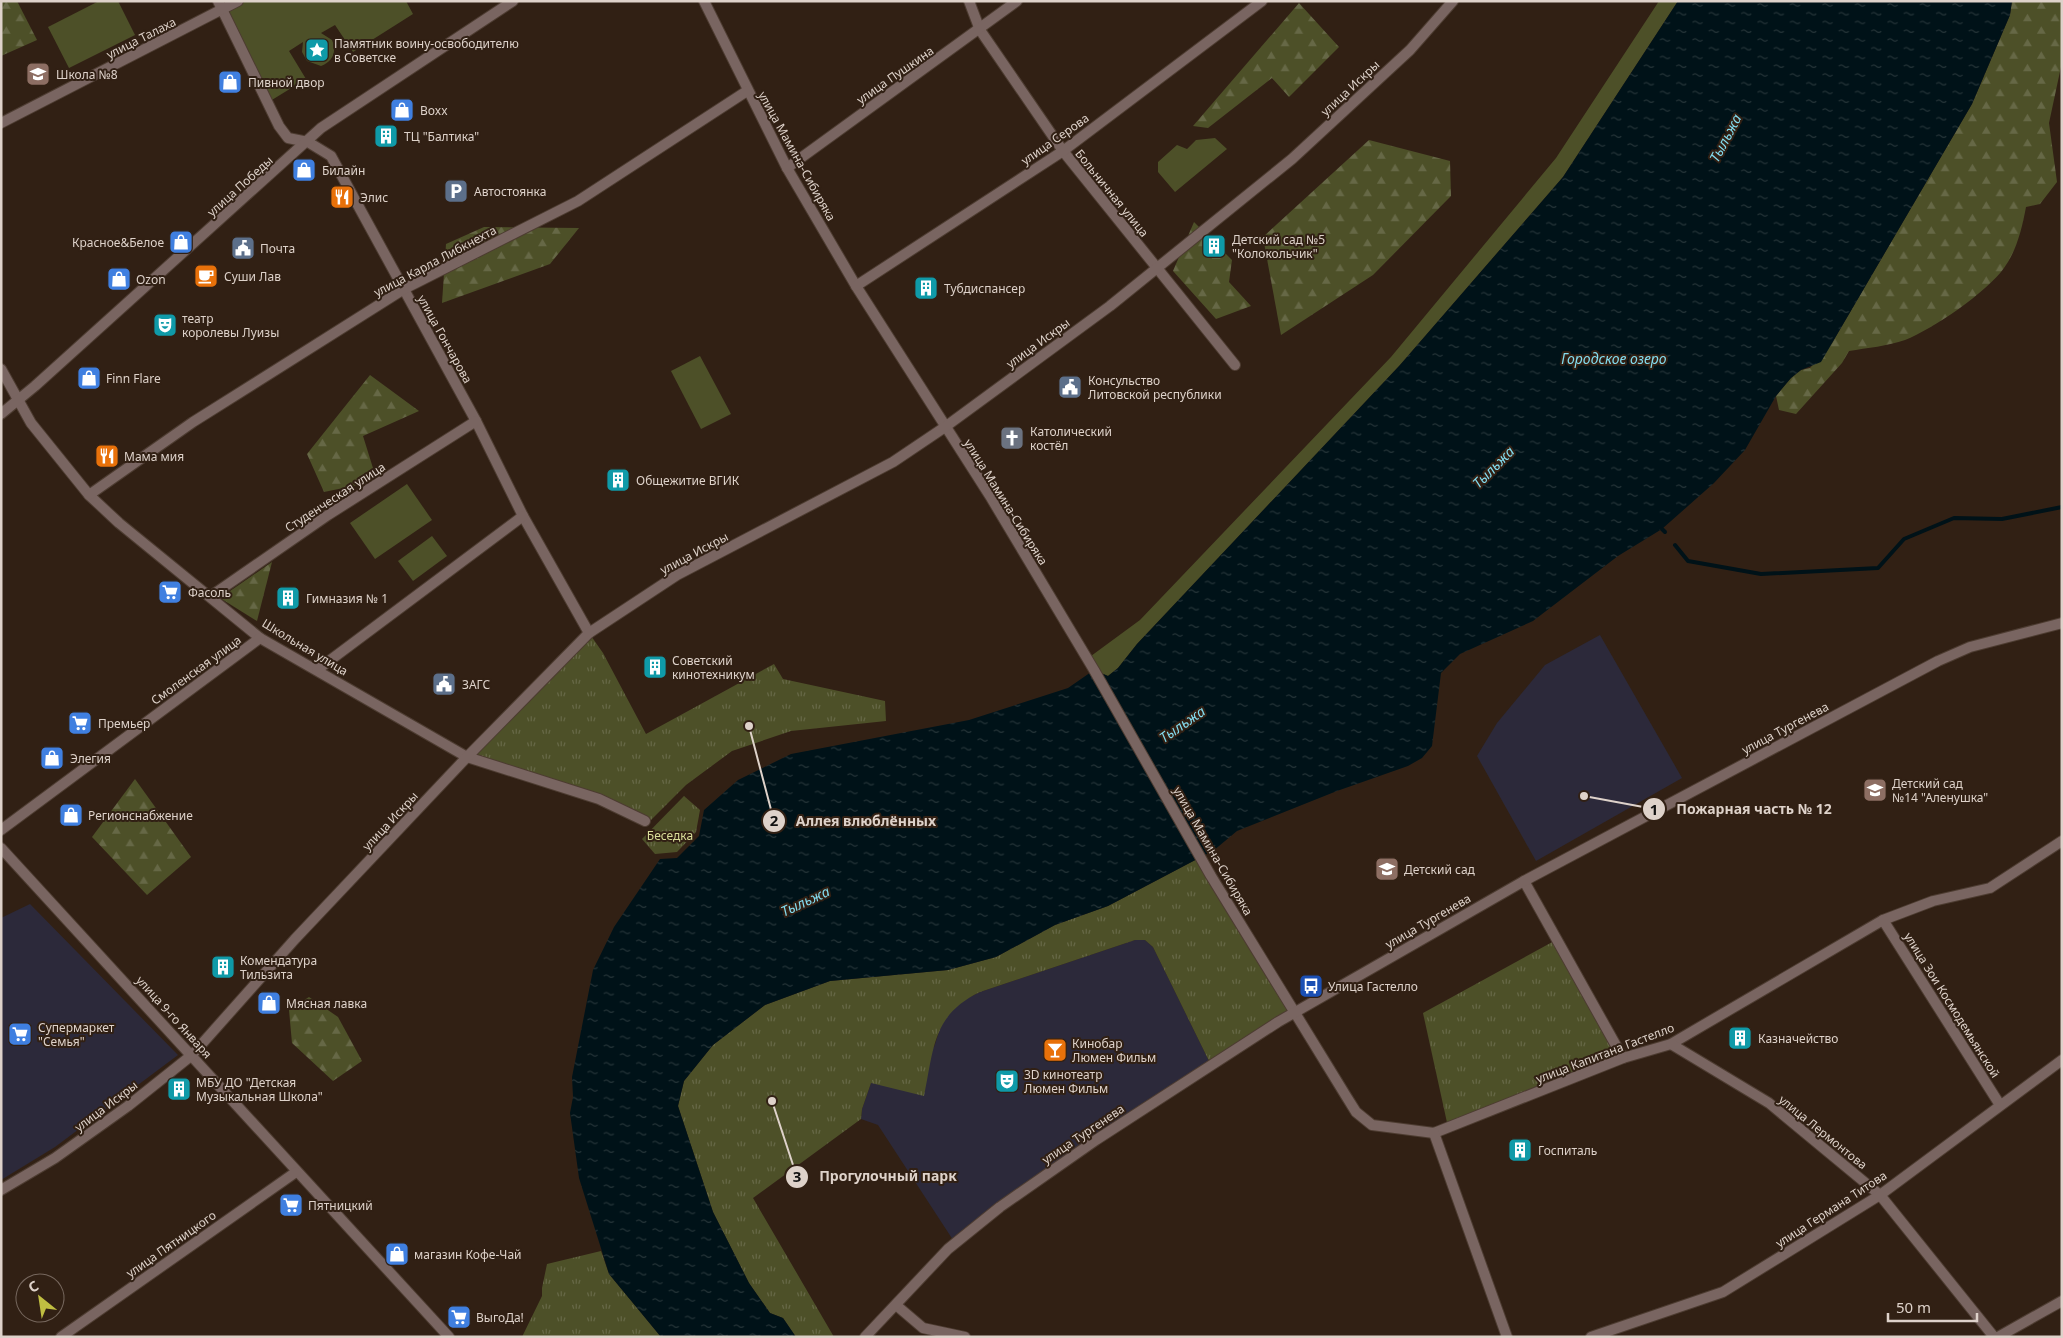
<svg xmlns="http://www.w3.org/2000/svg" width="2063" height="1338" font-family="'Noto Sans',sans-serif">
<style>
.commercial{fill:#2c293a}
.green{fill:#4d5028}
.forest{fill:url(#forest-firs)}
.park{fill:url(#park-tufts)}
.water{fill:url(#water-ripples)}
.lines{fill:none;stroke-linecap:round;stroke-linejoin:round}
.stream{stroke:#001218;stroke-width:4}
.street-casing{stroke:#4d3c31;stroke-width:12}
.street{stroke:#796561;stroke-width:10}
.labels{text-anchor:middle;dominant-baseline:central;stroke-width:4;stroke-linejoin:round;paint-order:stroke}
.street-label{font-size:12px;fill:#ded2ca;stroke:#312014}
.poi-label{font-size:12px;fill:#ded2ca;stroke:#312014;text-anchor:start}
.park-label{font-size:12px;fill:#d9de99;stroke:#312014}
.water-label{font-size:14px;font-style:italic;fill:#84ddf0;stroke:#312014}
.leader{fill:none;stroke:#ded2ca;stroke-width:2}
.callout-dot{fill:#ded2ca;stroke:#312014;stroke-width:2}
.mark-label{font-size:15px;text-anchor:middle;font-weight:bold;fill:#111}
.callout-label{font-size:14px;text-anchor:middle;font-weight:bold;fill:#ded2ca;stroke:#312014;stroke-width:4;stroke-linejoin:round;paint-order:stroke}
</style>
<defs>
<pattern id="forest-firs" width="22" height="20" patternUnits="userSpaceOnUse" patternTransform="scale(1.25)"><rect width="22" height="20" fill="#4d5028"/><path d="M5 1l3.5 6h-7zM16 11l3.5 6h-7z" fill="#666846"/></pattern>
<pattern id="park-tufts" width="24" height="20" patternUnits="userSpaceOnUse" patternTransform="scale(1.25)"><rect width="24" height="20" fill="#4d5028"/><path d="M3 7l-1-3M5 7V3M7 7l1-3M15 17l-1-3M17 17v-4M19 17l1-3" fill="none" stroke="#666846"/></pattern>
<pattern id="water-ripples" width="26" height="14" patternUnits="userSpaceOnUse" patternTransform="scale(1.25)"><rect width="26" height="14" fill="#001218"/><path d="M2 4q2-2 4 0t4 0M15 11q2-2 4 0t4 0" fill="none" stroke="#253438"/></pattern>
</defs>
<rect width="100%" height="100%" fill="#312014"/>
<g class="commercial">
<polygon points="1600,635 1682,778 1536,861 1477,756 1497,723 1545,665"/>
<polygon points="30,904 178,1055 55,1147 1,1180 1,918"/>
<polygon points="1135,940 1145,940 1153,947 1211,1065 955,1243 878,1125 861,1119 862,1109 871,1083 934,1047 942,1023 953,1008 966,999 980,992"/>
</g>
<g class="green">
<polygon points="99,1 118,1 135,35 69,68 48,27"/>
<path d="M 238,1 L 406,1 L 413,14 L 353,52 L 335,25 L 321,33 L 332,40 C 337,52 333,61 321,66 L 307,61 L 302,52 L 303,42 L 289,51 L 306,79 L 267,103 L 222,11 Z"/>
<polygon points="1659,1 1678,1 1563,177 1400,365 1137,644 1118,668 1108,676 1094,670 1091,656 1140,620 1391,357 1556,158"/>
<polygon points="1215,138 1227,149 1175,192 1158,172 1158,162 1177,145 1187,149 1196,140"/>
<polygon points="700,356 731,414 701,429 671,371"/>
<polygon points="407,484 432,520 375,559 350,523"/>
<polygon points="432,536 447,556 413,581 398,561"/>
</g>
<g class="forest">
<polygon points="1,1 17,1 37,40 1,56"/>
<path d="M 2012,1 L 2062,1 L 2062,62 L 2049,123 L 2057,182 L 2040,204 L 2026,207 C 2022,228 2017,250 2004,268 C 1987,292 1933,329 1905,340 C 1888,346 1867,348 1849,351 L 1842,363 L 1796,414 L 1779,410 L 1776,396 L 1791,378 L 1801,370 L 1810,368 L 1832,343 L 1972,104 L 2010,15 Z"/>
<polygon points="1299,3 1339,47 1289,97 1272,78 1208,128 1193,126"/>
<polygon points="1369,140 1450,161 1451,196 1373,275 1281,335 1263,237"/>
<polygon points="1194,222 1232,260 1229,282 1251,306 1216,319 1173,271"/>
<polygon points="484,227 579,228 550,264 442,303 446,244"/>
<polygon points="370,375 419,411 363,436 377,481 324,492 307,454"/>
<polygon points="272,562 257,621 220,598"/>
<polygon points="135,779 191,857 147,895 92,837"/>
<polygon points="309,997 338,1017 362,1061 333,1081 292,1043 289,1010"/>
</g>
<g class="park">
<polygon points="589,633 603,653 646,734 774,664 783,679 885,701 886,721 791,731 732,751 686,785 649,822 599,799 467,757"/>
<polygon points="684,796 700,810 696,832 677,852 655,854 642,839"/>
<path d="M 1201,857 L 1296,1011 L 1211,1065 L 1153,947 L 1145,940 L 1135,940 L 980,992 C 932,1015 934,1049 924,1096 L 871,1083 L 862,1109 L 861,1119 L 753,1198 L 834,1337 L 796,1337 L 783,1318 L 770,1313 L 749,1283 L 713,1212 L 678,1106 L 684,1081 L 713,1045 L 765,1005 L 830,981 L 948,970 L 996,957 L 1055,925 L 1108,906 Z"/>
<polygon points="1556,940 1623,1058 1448,1127 1423,1013"/>
<polygon points="601,1251 609,1274 661,1337 522,1337 542,1296 542,1288 547,1264"/>
</g>
<polygon class="water" points="1678,1 2012,1 2010,15 1972,104 1821,362 1801,370 1791,378 1776,396 1745,450 1714,483 1662,529 1618,556 1533,621 1460,654 1441,673 1432,746 1422,758 1408,766 1337,791 1237,831 1213,851 1201,857 1108,906 1055,925 996,957 948,970 830,981 765,1005 713,1045 684,1081 678,1106 713,1212 749,1283 770,1313 783,1318 796,1337 661,1337 609,1274 579,1178 570,1113 573,1097 572,1077 593,970 614,927 660,859 677,858 699,836 704,810 738,780 791,754 969,720 1068,688 1094,670 1108,676 1118,668 1137,644 1400,365 1563,177"/>
<g class="lines">
<g class="stream">
<polyline points="1662,529 1665,532"/>
<polyline points="1675,545 1688,561 1761,574 1878,568 1904,539 1954,518 2002,519 2062,507"/>
</g>
<g class="street-casing">
<g id="street">
<polyline points="218,1 279,126 288,138 308,142 331,156 476,421 523,516 589,633"/>
<polyline points="704,1 787,168 856,286 990,496 1094,670 1211,876 1346,1096 1356,1112 1372,1125 1434,1133 1623,1058 1671,1044 1883,920 1933,901 1990,888 2062,841"/>
<polyline points="969,1 980,30 1063,151 1235,365"/>
<polyline points="1,123 238,1"/>
<polyline points="787,168 1017,1"/>
<polyline points="856,286 1063,151 1262,1"/>
<polyline points="1,369 31,423 89,495 119,523 260,638 467,757 599,799 645,821"/>
<polyline points="1,414 35,386 321,128 513,1"/>
<polyline points="89,495 193,422 404,289 578,201 747,91"/>
<polyline points="211,596 328,515 476,421"/>
<polyline points="317,670 523,516"/>
<polyline points="1,830 260,638"/>
<path d="M 1,848 C 151,1011 299,1175 449,1337"/>
<polyline points="1524,881 1623,1058"/>
<polyline points="1883,920 2000,1105"/>
<polyline points="1671,1044 1769,1103 1880,1195 1994,1337"/>
<polyline points="1434,1133 1507,1337"/>
<polyline points="1,1190 55,1158 128,1106 192,1055 295,939 467,757 589,633 677,575 893,462 945,427 1110,306 1292,159 1410,50 1453,1"/>
<polyline points="896,1305 923,1328 965,1337"/>
<polyline points="61,1337 296,1172"/>
<polyline points="865,1337 948,1249 1000,1207 1096,1140 1278,1022 1524,881 1938,661 1970,647 2062,623"/>
<polyline points="1591,1337 1723,1292 1880,1195 2062,1060"/>
<polyline points="1998,1337 2062,1301"/>
</g>
</g>
<use href="#street" class="street"/>
</g>
<defs>
<g id="sight-square" transform="scale(1.25)"><rect x="-9" y="-9" width="18" height="18" rx="4" fill="#0f9aa8" stroke="#312014"/><path d="M0-6L1.8-2.2L6-1.7L2.9 1.2L3.7 5.4L0 3.3L-3.7 5.4L-2.9 1.2L-6-1.7L-1.8-2.2Z" fill="#fff"/></g>
<g id="school-square" transform="scale(1.25)"><rect x="-9" y="-9" width="18" height="18" rx="4" fill="#8d6e63" stroke="#312014"/><path d="M0-5L7-2L0 1L-7-2ZM-4 1L0 2.5L4 1V4Q0 6-4 4Z" fill="#fff"/></g>
<g id="shop-square" transform="scale(1.25)"><rect x="-9" y="-9" width="18" height="18" rx="4" fill="#3f7fe0" stroke="#312014"/><path d="M-5-2.5h2.3a2.7 3.5 0 0 1 5.4 0H5L5.5 6h-11ZM-1.5-2.5h3a1.5 2.3 0 0 0-3 0Z" fill="#fff"/></g>
<g id="building-square" transform="scale(1.25)"><rect x="-9" y="-9" width="18" height="18" rx="4" fill="#0f9aa8" stroke="#312014"/><path d="M-4-6H4V6H1V3H-1V6H-4ZM-2.5-4.3h1.7v1.8h-1.7ZM.8-4.3h1.7v1.8H.8ZM-2.5-1h1.7V.8h-1.7ZM.8-1h1.7V.8H.8Z" fill="#fff"/></g>
<g id="parking-square" transform="scale(1.25)"><rect x="-9" y="-9" width="18" height="18" rx="4" fill="#5c6f8a" stroke="#312014"/><path d="M-3.5-5.5H1a3.5 3.5 0 0 1 0 7H-1V5.5H-3.5ZM-1-3.4V-.6H.8a1.4 1.4 0 0 0 0-2.8Z" fill="#fff"/></g>
<g id="restaurant-square" transform="scale(1.25)"><rect x="-9" y="-9" width="18" height="18" rx="4" fill="#e8710a" stroke="#312014"/><path d="M-5-6h1v4h1v-4h1v4h1v-4h1v5L-1.5 .5V6h-2V.5L-5-1ZM5-6V6H3V1.5H1.5Q1.5-4 5-6Z" fill="#fff"/></g>
<g id="civic-square" transform="scale(1.25)"><rect x="-9" y="-9" width="18" height="18" rx="4" fill="#5c6f8a" stroke="#312014"/><path d="M-.6-6.5H3V-4.5H.6V-3L4-1V1h2V6H-6V1h2V-1L-.6-3ZM-1.2 2.5V6h2.4V2.5Z" fill="#fff"/></g>
<g id="cafe-square" transform="scale(1.25)"><rect x="-9" y="-9" width="18" height="18" rx="4" fill="#e8710a" stroke="#312014"/><path d="M-5.5-4.5H6V0H3Q3 3.5 0 3.5H-2.5Q-5.5 3.5-5.5 0ZM3-3.2v2h1.7v-2ZM-6 4.5H4V6H-6Z" fill="#fff"/></g>
<g id="theatre-square" transform="scale(1.25)"><rect x="-9" y="-9" width="18" height="18" rx="4" fill="#0f9aa8" stroke="#312014"/><path d="M-5-5.5Q0-4 5-5.5V0Q5 5 0 6Q-5 5-5 0ZM-3.3-2.5H-1v1.5H-3.3ZM1-2.5H3.3v1.5H1ZM-2.8 1Q0 5.5 2.8 1Z" fill="#fff"/></g>
<g id="church-square" transform="scale(1.25)"><rect x="-9" y="-9" width="18" height="18" rx="4" fill="#6b7280" stroke="#312014"/><path d="M-1.2-6h2.4v3.5h3.3v2.4h-3.3V6h-2.4V-.1h-3.3v-2.4h3.3Z" fill="#fff"/></g>
<g id="supermarket-square" transform="scale(1.25)"><rect x="-9" y="-9" width="18" height="18" rx="4" fill="#3f7fe0" stroke="#312014"/><path d="M-6-5.5h2.5l.6 2H6L4.5 2H-2.5L-4.4-4H-6ZM-1.5 3.2a1.3 1.3 0 1 0 .1 0ZM3 3.2a1.3 1.3 0 1 0 .1 0Z" fill="#fff"/></g>
<g id="bus-square" transform="scale(1.25)"><rect x="-9" y="-9" width="18" height="18" rx="4" fill="#1a4fb4" stroke="#312014"/><path d="M-5-6H5V4H4V6H2V4H-2V6H-4V4H-5ZM-3.5-4V0h7V-4ZM-3.5 1.2v1.5H-2V1.2ZM2 1.2v1.5H3.5V1.2Z" fill="#fff"/></g>
<g id="bar-square" transform="scale(1.25)"><rect x="-9" y="-9" width="18" height="18" rx="4" fill="#e8710a" stroke="#312014"/><path d="M-6-5H6L.8 .8V4.5H3.5V6h-7V4.5H-.8V.8Z" fill="#fff"/></g>
</defs>
<g fill-rule="evenodd">
<use href="#sight-square" x="317" y="50"/>
<use href="#school-square" x="38" y="74"/>
<use href="#shop-square" x="230" y="82"/>
<use href="#shop-square" x="402" y="110"/>
<use href="#building-square" x="386" y="136"/>
<use href="#shop-square" x="304" y="170"/>
<use href="#parking-square" x="456" y="191"/>
<use href="#restaurant-square" x="342" y="197"/>
<use href="#shop-square" x="181" y="242"/>
<use href="#building-square" x="1214" y="246"/>
<use href="#civic-square" x="243" y="248"/>
<use href="#cafe-square" x="206" y="276"/>
<use href="#shop-square" x="119" y="279"/>
<use href="#building-square" x="926" y="288"/>
<use href="#theatre-square" x="165" y="325"/>
<use href="#shop-square" x="89" y="378"/>
<use href="#civic-square" x="1070" y="387"/>
<use href="#church-square" x="1012" y="438"/>
<use href="#restaurant-square" x="107" y="456"/>
<use href="#building-square" x="618" y="480"/>
<use href="#supermarket-square" x="170" y="592"/>
<use href="#building-square" x="288" y="598"/>
<use href="#building-square" x="655" y="667"/>
<use href="#civic-square" x="444" y="684"/>
<use href="#supermarket-square" x="80" y="723"/>
<use href="#shop-square" x="52" y="758"/>
<use href="#school-square" x="1875" y="790"/>
<use href="#shop-square" x="71" y="815"/>
<use href="#school-square" x="1387" y="869"/>
<use href="#building-square" x="223" y="967"/>
<use href="#bus-square" x="1311" y="986"/>
<use href="#shop-square" x="269" y="1003"/>
<use href="#supermarket-square" x="20" y="1034"/>
<use href="#building-square" x="1740" y="1038"/>
<use href="#bar-square" x="1055" y="1050"/>
<use href="#theatre-square" x="1007" y="1081"/>
<use href="#building-square" x="179" y="1089"/>
<use href="#building-square" x="1520" y="1150"/>
<use href="#supermarket-square" x="291" y="1205"/>
<use href="#shop-square" x="397" y="1254"/>
<use href="#supermarket-square" x="459" y="1317"/>
</g>
<g class="labels">
<g class="street-label">
<text transform="translate(141 38) rotate(-27)">улица Талаха</text>
<text transform="translate(895 75) rotate(-35)">улица Пушкина</text>
<text transform="translate(1350 88) rotate(-43)">улица Искры</text>
<text transform="translate(1055 139) rotate(-35)">улица Серова</text>
<text transform="translate(797 156) rotate(61)">улица Мамина-Сибиряка</text>
<text transform="translate(240 186) rotate(-42)">улица Победы</text>
<text transform="translate(1112 193) rotate(51)">Больничная улица</text>
<text transform="translate(435 261) rotate(-28)">улица Карла Либкнехта</text>
<text transform="translate(445 339) rotate(61)">улица Гончарова</text>
<text transform="translate(1038 343) rotate(-36)">улица Искры</text>
<text transform="translate(335 497) rotate(-33)">Студенческая улица</text>
<text transform="translate(1006 502) rotate(58)">улица Мамина-Сибиряка</text>
<text transform="translate(694 553) rotate(-28)">улица Искры</text>
<text transform="translate(305 647) rotate(31)">Школьная улица</text>
<text transform="translate(196 670) rotate(-36)">Смоленская улица</text>
<text transform="translate(1785 728) rotate(-28)">улица Тургенева</text>
<text transform="translate(390 821) rotate(-47)">улица Искры</text>
<text transform="translate(1213 851) rotate(60)">улица Мамина-Сибиряка</text>
<text transform="translate(1428 921) rotate(-30)">улица Тургенева</text>
<text transform="translate(1952 1005) rotate(58)">улица Зои Космодемьянской</text>
<text transform="translate(174 1017) rotate(48)">улица 9-го Января</text>
<text transform="translate(1605 1053) rotate(-21)">улица Капитана Гастелло</text>
<text transform="translate(106 1106) rotate(-37)">улица Искры</text>
<text transform="translate(1823 1132) rotate(39)">улица Лермонтова</text>
<text transform="translate(1083 1134) rotate(-34)">улица Тургенева</text>
<text transform="translate(1831 1209) rotate(-33)">улица Германа Титова</text>
<text transform="translate(171 1244) rotate(-35)">улица Пятницкого</text>
</g>
<g class="poi-label">
<text x="334" y="43">Памятник воину-освободителю<tspan x="334" dy="14">в Советске</tspan></text>
<text x="56" y="74">Школа №8</text>
<text x="248" y="82">Пивной двор</text>
<text x="420" y="110">Boxx</text>
<text x="404" y="136">ТЦ "Балтика"</text>
<text x="322" y="170">Билайн</text>
<text x="474" y="191">Автостоянка</text>
<text x="360" y="197">Элис</text>
<text x="1232" y="239">Детский сад №5<tspan x="1232" dy="14">"Колокольчик"</tspan></text>
<text x="164" y="242" text-anchor="end">Красное&amp;Белое</text>
<text x="260" y="248">Почта</text>
<text x="224" y="276">Суши Лав</text>
<text x="136" y="279">Ozon</text>
<text x="944" y="288">Тубдиспансер</text>
<text x="182" y="318">театр<tspan x="182" dy="14">королевы Луизы</tspan></text>
<text x="106" y="378">Finn Flare</text>
<text x="1088" y="380">Консульство<tspan x="1088" dy="14">Литовской республики</tspan></text>
<text x="1030" y="431">Католический<tspan x="1030" dy="14">костёл</tspan></text>
<text x="124" y="456">Мама мия</text>
<text x="636" y="480">Общежитие ВГИК</text>
<text x="188" y="592">Фасоль</text>
<text x="306" y="598">Гимназия № 1</text>
<text x="672" y="660">Советский<tspan x="672" dy="14">кинотехникум</tspan></text>
<text x="462" y="684">ЗАГС</text>
<text x="98" y="723">Премьер</text>
<text x="70" y="758">Элегия</text>
<text x="1892" y="783">Детский сад<tspan x="1892" dy="14">№14 "Аленушка"</tspan></text>
<text x="88" y="815">Регионснабжение</text>
<text x="1404" y="869">Детский сад</text>
<text x="240" y="960">Комендатура<tspan x="240" dy="14">Тильзита</tspan></text>
<text x="1328" y="986">Улица Гастелло</text>
<text x="286" y="1003">Мясная лавка</text>
<text x="38" y="1027">Супермаркет<tspan x="38" dy="14">"Семья"</tspan></text>
<text x="1758" y="1038">Казначейство</text>
<text x="1072" y="1043">Кинобар<tspan x="1072" dy="14">Люмен Фильм</tspan></text>
<text x="1024" y="1074">3D кинотеатр<tspan x="1024" dy="14">Люмен Фильм</tspan></text>
<text x="196" y="1082">МБУ ДО "Детская<tspan x="196" dy="14">Музыкальная Школа"</tspan></text>
<text x="1538" y="1150">Госпиталь</text>
<text x="308" y="1205">Пятницкий</text>
<text x="414" y="1254">магазин Кофе-Чай</text>
<text x="476" y="1317">ВыгоДа!</text>
</g>
<g class="park-label">
<text x="670" y="835">Беседка</text>
</g>
<g class="water-label">
<text transform="translate(1725 138) rotate(-62)">Тыльжа</text>
<text x="1614" y="358">Городское озеро</text>
<text transform="translate(1493 467) rotate(-45)">Тыльжа</text>
<text transform="translate(1182 724) rotate(-35)">Тыльжа</text>
<text transform="translate(805 901) rotate(-25)">Тыльжа</text>
</g>
</g>
<path class="leader" d="M1584 796L1654 809M749 726L774 821M772 1101L797 1177"/>
<g class="callout-dot">
<circle cx="1584" cy="796" r="5"/>
<circle cx="749" cy="726" r="5"/>
<circle cx="772" cy="1101" r="5"/>
<circle cx="1654" cy="809" r="12"/>
<circle cx="774" cy="821" r="12"/>
<circle cx="797" cy="1177" r="12"/>
</g>
<g class="mark-label">
<text x="1654" y="815">1</text>
<text x="774" y="826">2</text>
<text x="797" y="1182">3</text>
</g>
<g class="callout-label">
<text x="1754" y="814">Пожарная часть № 12</text>
<text x="866" y="826">Аллея влюблённых</text>
<text x="888" y="1181">Прогулочный парк</text>
</g>
<rect width="2063" height="1338" fill="none" stroke="#ded2ca" stroke-width="5"/>
<g transform="translate(40 1298) rotate(330)"><circle r="24" fill="#312014" stroke="#76675d"/>
<path d="M0-4L9 19L0 12L-9 19Z" fill="#c0be41"/>
<text y="-8" font-size="14" font-weight="bold" text-anchor="middle" fill="#ded2ca">С</text>
</g>
<path d="M1888 1313v8h89v-8" fill="none" stroke="#ded2ca" stroke-width="2.5"/>
<text x="1896" y="1313" font-size="15" fill="#ded2ca" stroke="#312014" stroke-width="4" paint-order="stroke">50 m</text>
</svg>
